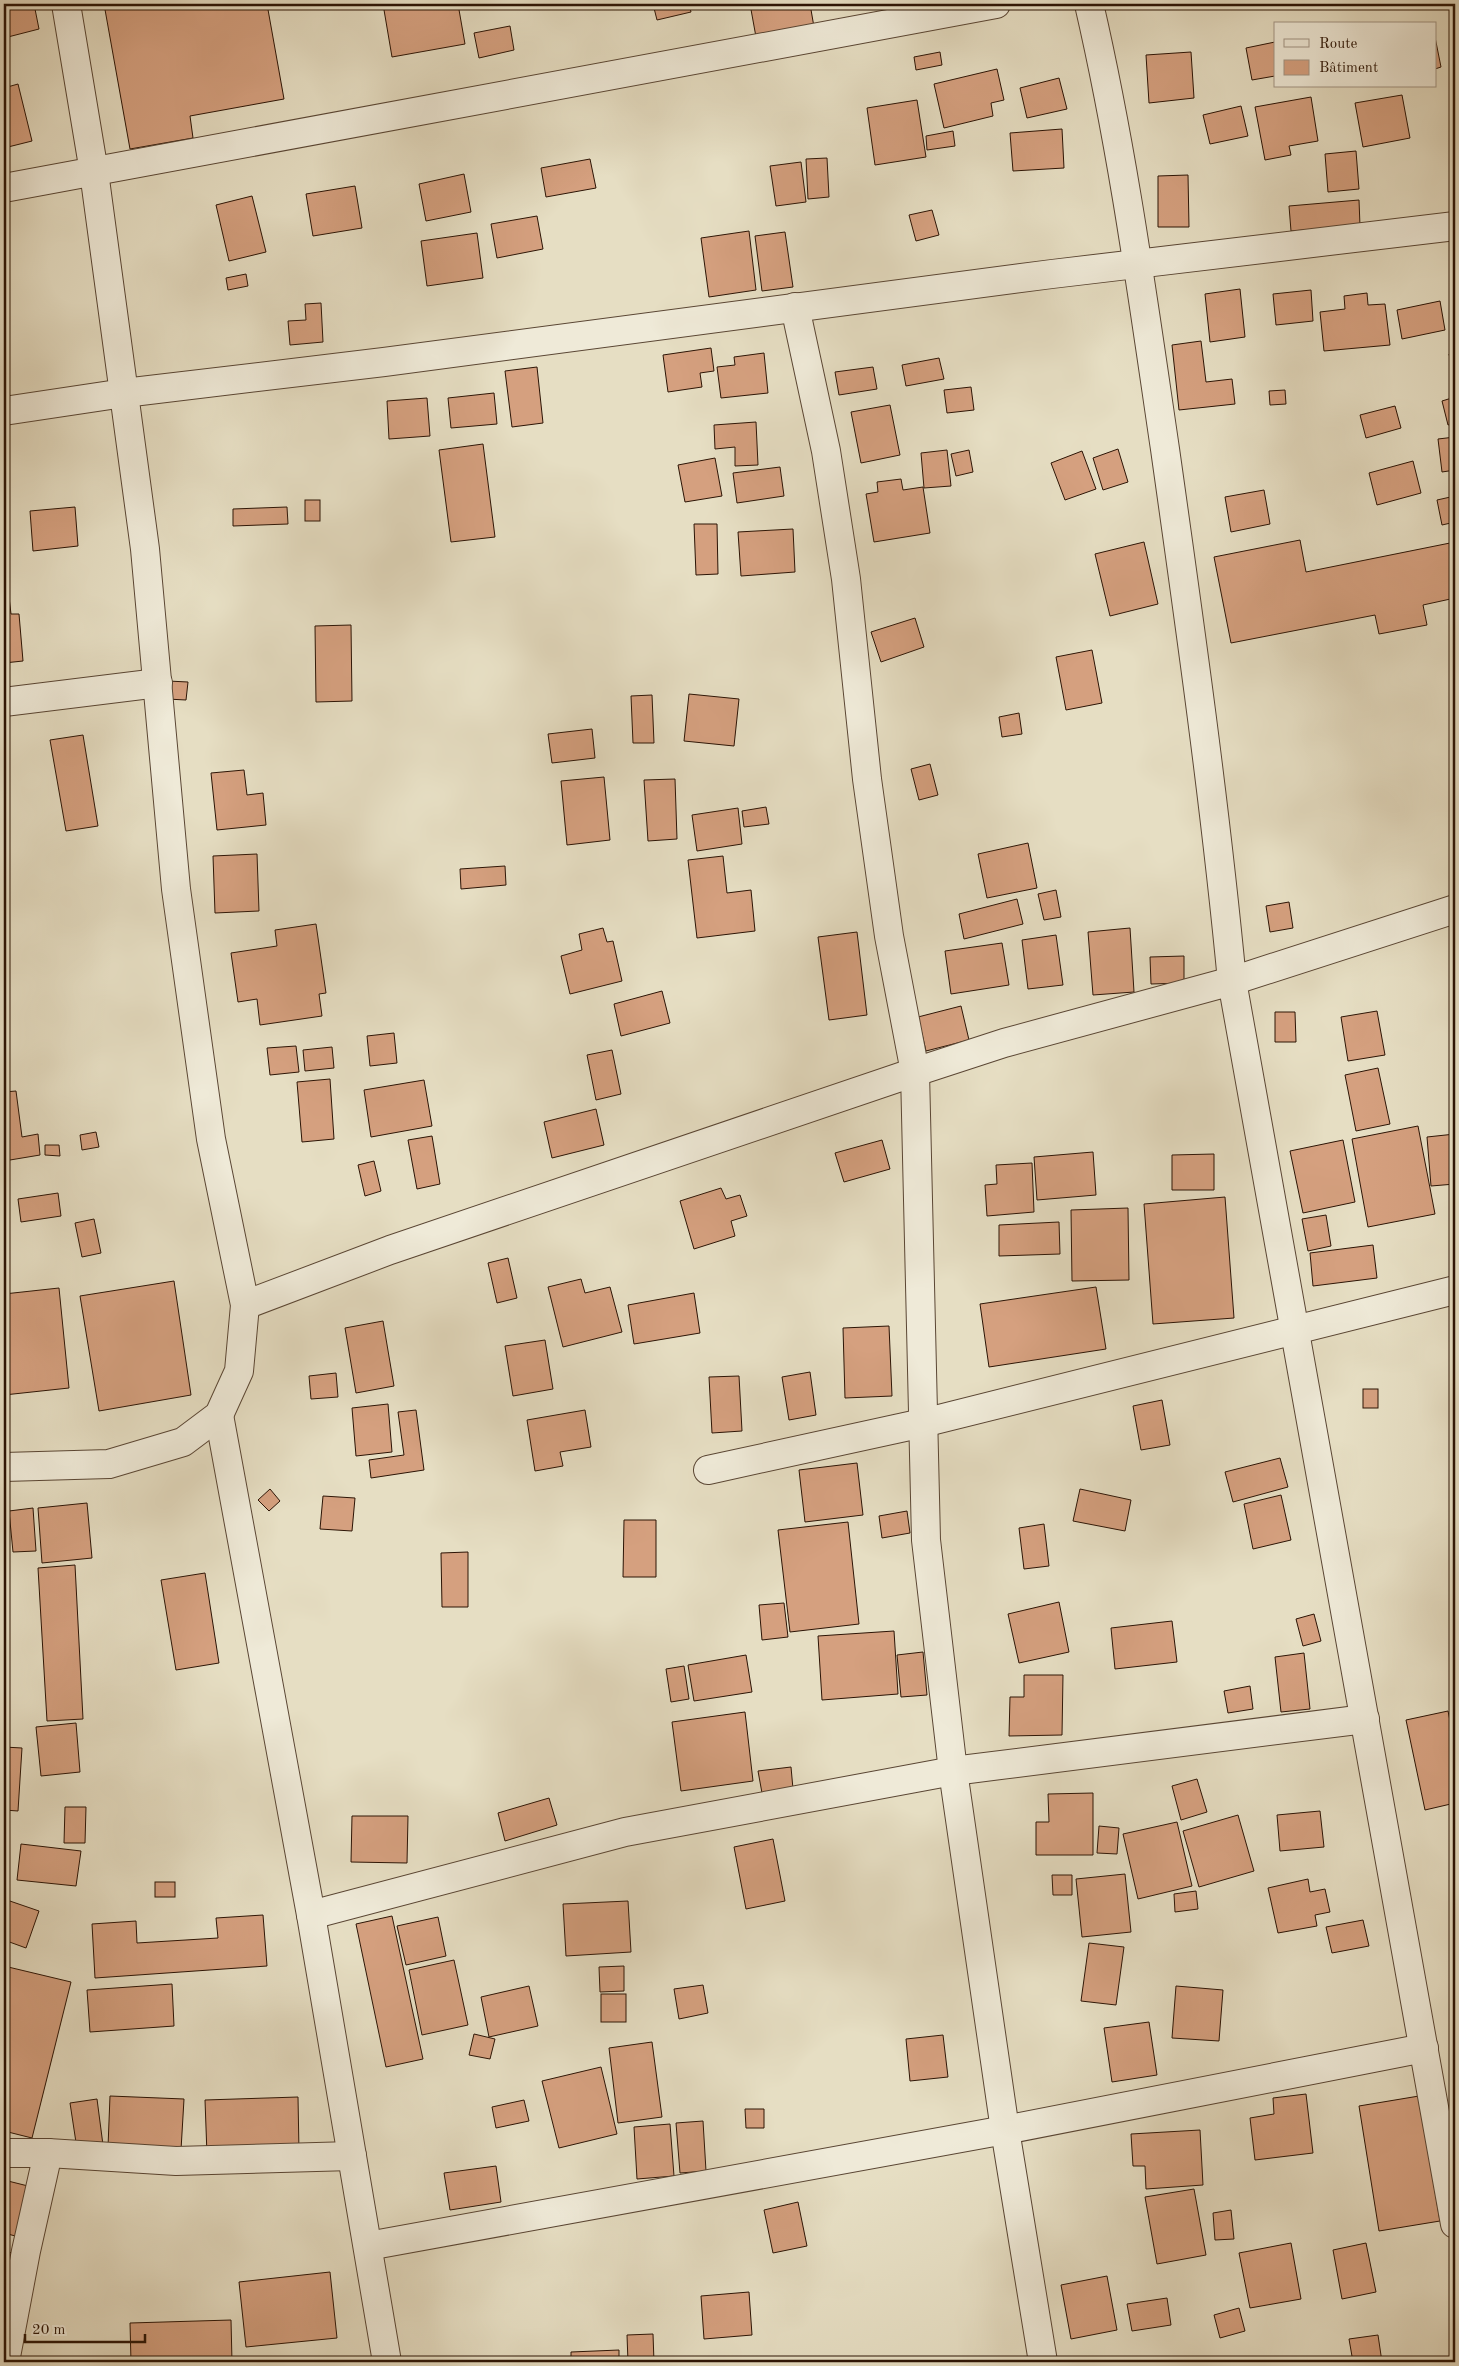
<svg xmlns="http://www.w3.org/2000/svg" width="1459" height="2366" font-family="'Old Standard TT',serif">
<style>
.building{fill:#d5a07f;stroke:#2c1405}
.lines{fill:none;stroke-linecap:round;stroke-linejoin:round}
.minor-casing{stroke:#5a4634;stroke-width:30}
.minor{stroke:#efead8;stroke-width:28}
</style>
<rect width="100%" height="100%" fill="#e6dec3"/>
<filter id="stains"><feTurbulence type="fractalNoise" baseFrequency=".004" numOctaves="4"/><feColorMatrix values="0 0 0 0 .2 0 0 0 0 .09 0 0 0 0 .02 0 0 0 .5 -.17"/></filter>
<radialGradient id="worn" r=".72"><stop offset=".6" stop-color="#630" stop-opacity="0"/><stop offset="1" stop-color="#630" stop-opacity=".3"/></radialGradient>
<g class="building">
<polygon points="4,4 34,4 39,29 4,38"/>
<polygon points="104,4 267,4 284,99 190,116 193,138 130,149"/>
<polygon points="334,4 358,4 358,5 335,8"/>
<polygon points="383,4 458,4 465,44 392,57"/>
<polygon points="653,4 689,4 691,12 657,20"/>
<polygon points="750,4 810,4 814,27 756,37"/>
<polygon points="1455,6 1455,33 1449,8"/>
<polygon points="510,26 514,50 479,58 474,33"/>
<polygon points="1435,37 1441,67 1435,69"/>
<polygon points="1275,42 1275,76 1252,80 1246,48"/>
<polygon points="940,52 942,65 916,70 914,57"/>
<polygon points="1191,52 1194,98 1149,103 1146,55"/>
<polygon points="997,69 1004,100 991,103 993,116 944,128 934,84"/>
<polygon points="1059,78 1067,109 1027,118 1020,88"/>
<polygon points="18,84 32,141 4,148 4,88"/>
<polygon points="1402,95 1410,138 1363,147 1355,103"/>
<polygon points="1311,97 1318,141 1289,146 1291,155 1265,160 1255,107"/>
<polygon points="917,100 926,157 875,165 867,108"/>
<polygon points="1241,106 1248,136 1210,144 1203,115"/>
<polygon points="1062,129 1064,168 1013,171 1010,133"/>
<polygon points="953,131 955,146 927,150 926,136"/>
<polygon points="1356,151 1359,189 1328,192 1325,154"/>
<polygon points="827,158 829,197 808,199 806,159"/>
<polygon points="590,159 596,188 546,197 541,168"/>
<polygon points="801,162 806,202 776,206 770,166"/>
<polygon points="464,174 471,212 426,221 419,184"/>
<polygon points="1188,175 1189,227 1158,227 1158,176"/>
<polygon points="355,186 362,228 313,236 306,194"/>
<polygon points="252,196 266,252 229,261 216,205"/>
<polygon points="1359,200 1360,226 1291,231 1289,206"/>
<polygon points="932,210 939,235 916,241 909,215"/>
<polygon points="537,216 543,249 497,258 491,224"/>
<polygon points="749,231 756,290 709,297 701,238"/>
<polygon points="785,232 793,287 762,291 755,236"/>
<polygon points="477,233 483,278 427,286 421,241"/>
<polygon points="246,274 248,286 228,290 226,278"/>
<polygon points="1240,289 1245,337 1210,342 1205,294"/>
<polygon points="1311,290 1313,321 1276,325 1273,294"/>
<polygon points="1367,293 1368,305 1385,304 1390,345 1324,351 1320,312 1345,309 1344,296"/>
<polygon points="1440,301 1445,330 1402,339 1397,310"/>
<polygon points="321,303 323,342 290,345 288,321 306,320 305,304"/>
<polygon points="1201,341 1206,382 1232,379 1235,404 1179,410 1172,345"/>
<polygon points="711,348 714,371 700,373 702,387 668,392 663,355"/>
<polygon points="1455,352 1455,380 1449,354"/>
<polygon points="764,353 768,393 721,398 717,367 735,365 734,357"/>
<polygon points="939,358 944,379 906,386 902,365"/>
<polygon points="537,367 543,423 512,427 505,371"/>
<polygon points="873,367 877,389 839,395 835,372"/>
<polygon points="971,387 974,410 947,413 944,390"/>
<polygon points="1285,390 1286,404 1270,405 1269,391"/>
<polygon points="494,393 497,424 451,428 448,398"/>
<polygon points="1455,397 1455,423 1448,425 1442,401"/>
<polygon points="427,398 430,436 389,439 387,401"/>
<polygon points="890,405 900,455 861,463 851,412"/>
<polygon points="1395,406 1401,428 1366,438 1360,415"/>
<polygon points="756,422 758,465 735,466 735,447 715,449 714,425"/>
<polygon points="1455,437 1455,470 1442,472 1438,439"/>
<polygon points="483,444 495,537 451,542 439,450"/>
<polygon points="1118,449 1128,482 1103,490 1093,458"/>
<polygon points="947,450 951,486 924,488 921,453"/>
<polygon points="969,450 973,472 956,476 951,454"/>
<polygon points="1082,451 1096,489 1065,500 1051,463"/>
<polygon points="715,458 722,496 685,502 678,465"/>
<polygon points="1413,461 1421,493 1377,505 1369,473"/>
<polygon points="780,467 784,496 737,503 733,473"/>
<polygon points="901,479 903,490 923,487 930,533 874,542 866,494 878,492 877,482"/>
<polygon points="1264,490 1270,524 1231,532 1225,497"/>
<polygon points="1455,496 1455,522 1442,525 1437,500"/>
<rect x="305" y="500" width="15" height="21"/>
<polygon points="75,507 78,546 33,551 30,511"/>
<polygon points="287,507 288,524 233,526 233,509"/>
<polygon points="694,524 717,524 718,574 696,575"/>
<polygon points="793,529 795,572 741,576 738,532"/>
<polygon points="1300,540 1306,572 1455,542 1455,598 1423,605 1427,625 1379,634 1375,615 1231,643 1214,557"/>
<polygon points="1144,542 1158,604 1110,616 1095,554"/>
<polygon points="9,597 11,614 19,614 23,661 4,663 4,598"/>
<polygon points="915,618 924,647 881,662 871,632"/>
<polygon points="351,625 352,701 316,702 315,626"/>
<polygon points="1092,650 1102,703 1066,710 1056,657"/>
<polygon points="168,681 188,682 186,700 167,699"/>
<polygon points="689,694 739,699 734,746 684,741"/>
<polygon points="652,695 654,743 633,743 631,696"/>
<polygon points="1019,713 1022,734 1002,737 999,717"/>
<polygon points="592,729 595,758 552,763 548,734"/>
<polygon points="83,735 98,826 66,831 50,740"/>
<polygon points="930,764 938,795 919,800 911,769"/>
<polygon points="244,770 247,795 263,793 266,825 217,830 211,773"/>
<polygon points="604,777 610,840 567,845 561,781"/>
<polygon points="675,779 677,839 648,841 644,780"/>
<polygon points="766,807 769,824 744,827 742,811"/>
<polygon points="738,808 742,844 697,851 692,815"/>
<polygon points="1028,843 1037,888 987,898 978,854"/>
<polygon points="257,854 259,911 215,913 213,856"/>
<polygon points="723,856 727,893 751,890 755,931 697,938 688,860"/>
<polygon points="505,866 506,885 461,889 460,869"/>
<polygon points="1056,890 1061,917 1044,920 1038,894"/>
<polygon points="1017,899 1023,924 964,939 959,914"/>
<polygon points="1289,902 1293,928 1270,932 1266,906"/>
<polygon points="316,924 326,993 319,994 322,1016 260,1025 257,999 238,1002 231,953 277,946 275,930"/>
<polygon points="603,928 607,942 613,941 622,981 570,994 561,956 582,950 579,934"/>
<polygon points="1130,928 1134,992 1093,995 1088,932"/>
<polygon points="857,932 867,1015 829,1020 818,937"/>
<polygon points="1056,935 1063,985 1028,989 1022,940"/>
<polygon points="1002,943 1009,985 951,994 945,951"/>
<polygon points="1184,956 1184,983 1151,984 1150,957"/>
<polygon points="662,991 670,1023 621,1036 614,1004"/>
<polygon points="961,1006 969,1040 926,1051 918,1017"/>
<polygon points="1377,1011 1385,1055 1348,1061 1341,1017"/>
<polygon points="1275,1012 1295,1012 1296,1042 1275,1042"/>
<polygon points="394,1033 397,1063 370,1066 367,1036"/>
<polygon points="296,1046 299,1072 270,1075 267,1048"/>
<polygon points="332,1047 334,1068 305,1071 303,1050"/>
<polygon points="612,1050 621,1094 596,1100 587,1055"/>
<polygon points="1378,1068 1390,1124 1356,1131 1345,1075"/>
<polygon points="330,1079 334,1139 302,1142 297,1082"/>
<polygon points="424,1080 432,1126 371,1137 364,1090"/>
<polygon points="16,1091 22,1137 38,1134 40,1155 4,1161 4,1092"/>
<polygon points="596,1109 604,1145 552,1158 544,1122"/>
<polygon points="1418,1126 1435,1214 1368,1227 1352,1139"/>
<polygon points="96,1132 99,1147 82,1150 80,1135"/>
<polygon points="1455,1134 1455,1184 1431,1186 1427,1137"/>
<polygon points="432,1136 440,1184 417,1189 408,1140"/>
<polygon points="882,1140 890,1169 844,1182 835,1153"/>
<polygon points="1343,1140 1355,1202 1303,1213 1290,1151"/>
<polygon points="45,1145 59,1145 60,1156 45,1155"/>
<polygon points="1093,1152 1096,1195 1037,1200 1034,1157"/>
<polygon points="1214,1154 1214,1190 1172,1190 1172,1155"/>
<polygon points="374,1161 381,1191 365,1196 358,1165"/>
<polygon points="1032,1163 1034,1212 987,1216 985,1185 997,1184 996,1165"/>
<polygon points="721,1188 726,1199 740,1195 747,1216 731,1221 735,1236 694,1249 680,1201"/>
<polygon points="58,1193 61,1216 21,1222 18,1199"/>
<polygon points="1225,1197 1234,1318 1153,1324 1144,1204"/>
<polygon points="1128,1208 1129,1280 1072,1281 1071,1210"/>
<polygon points="1326,1215 1331,1246 1308,1251 1302,1219"/>
<polygon points="94,1219 101,1253 82,1257 75,1223"/>
<polygon points="1059,1222 1060,1254 999,1256 999,1225"/>
<polygon points="1373,1245 1377,1278 1313,1286 1310,1253"/>
<polygon points="508,1258 517,1298 497,1303 488,1263"/>
<polygon points="581,1279 585,1293 610,1287 622,1332 563,1347 548,1287"/>
<polygon points="174,1281 191,1395 99,1411 80,1296"/>
<polygon points="1096,1287 1106,1349 989,1367 980,1304"/>
<polygon points="59,1288 69,1388 4,1395 4,1294"/>
<polygon points="694,1293 700,1333 634,1344 628,1305"/>
<polygon points="383,1321 394,1386 356,1393 345,1328"/>
<polygon points="889,1326 892,1396 845,1398 843,1328"/>
<polygon points="545,1340 553,1389 513,1396 505,1346"/>
<polygon points="810,1372 816,1415 789,1420 782,1377"/>
<polygon points="336,1373 338,1397 311,1399 309,1376"/>
<polygon points="739,1376 742,1431 712,1433 709,1377"/>
<rect x="1363" y="1389" width="15" height="19"/>
<polygon points="1162,1400 1170,1445 1141,1450 1133,1406"/>
<polygon points="388,1404 392,1452 356,1456 352,1408"/>
<polygon points="416,1410 424,1470 371,1478 369,1460 404,1455 398,1412"/>
<polygon points="585,1410 591,1447 560,1452 563,1466 535,1471 527,1420"/>
<polygon points="1280,1458 1288,1487 1233,1502 1225,1472"/>
<polygon points="857,1463 863,1515 805,1522 799,1470"/>
<polygon points="270,1489 280,1501 269,1511 258,1500"/>
<polygon points="1080,1489 1131,1500 1125,1531 1073,1521"/>
<polygon points="1281,1495 1291,1540 1253,1549 1244,1504"/>
<polygon points="323,1496 355,1498 352,1531 320,1529"/>
<polygon points="87,1503 92,1558 42,1563 38,1508"/>
<polygon points="33,1508 36,1551 13,1552 9,1511"/>
<polygon points="907,1511 910,1533 882,1538 879,1516"/>
<polygon points="624,1520 656,1520 656,1577 623,1577"/>
<polygon points="848,1522 859,1624 790,1632 778,1530"/>
<polygon points="1044,1524 1049,1566 1024,1569 1019,1528"/>
<polygon points="468,1552 468,1607 442,1607 441,1553"/>
<polygon points="75,1565 83,1719 47,1721 38,1568"/>
<polygon points="205,1573 219,1663 176,1670 161,1580"/>
<polygon points="1059,1602 1069,1652 1019,1663 1008,1614"/>
<polygon points="784,1603 788,1637 762,1640 759,1605"/>
<polygon points="1314,1614 1321,1641 1303,1646 1296,1619"/>
<polygon points="1172,1621 1177,1662 1115,1669 1111,1628"/>
<polygon points="894,1631 898,1694 822,1700 818,1636"/>
<polygon points="923,1652 927,1695 901,1697 897,1655"/>
<polygon points="1304,1653 1310,1709 1281,1712 1275,1657"/>
<polygon points="746,1655 752,1692 694,1701 688,1665"/>
<polygon points="684,1666 689,1699 671,1702 666,1669"/>
<polygon points="1024,1675 1063,1675 1062,1735 1009,1736 1010,1697 1024,1697"/>
<polygon points="1250,1686 1253,1709 1228,1713 1224,1691"/>
<polygon points="1448,1711 1455,1745 1455,1803 1425,1810 1406,1720"/>
<polygon points="745,1712 753,1781 681,1791 672,1722"/>
<polygon points="76,1723 80,1772 41,1776 36,1727"/>
<polygon points="4,1747 22,1748 18,1811 4,1810"/>
<polygon points="791,1767 793,1789 762,1793 758,1771"/>
<polygon points="1197,1779 1207,1812 1181,1820 1172,1786"/>
<polygon points="1093,1793 1093,1855 1036,1855 1036,1822 1049,1822 1048,1794"/>
<polygon points="549,1798 557,1825 505,1841 498,1813"/>
<polygon points="65,1807 86,1807 85,1843 64,1843"/>
<polygon points="1320,1811 1324,1847 1280,1851 1277,1815"/>
<polygon points="1238,1815 1254,1871 1199,1887 1183,1831"/>
<polygon points="352,1816 408,1816 407,1863 351,1862"/>
<polygon points="1177,1822 1192,1886 1138,1899 1123,1834"/>
<polygon points="1099,1826 1119,1828 1117,1854 1097,1853"/>
<polygon points="773,1839 785,1901 746,1909 734,1847"/>
<polygon points="21,1844 81,1851 76,1886 17,1880"/>
<polygon points="1125,1874 1131,1932 1082,1937 1076,1879"/>
<polygon points="1052,1875 1072,1875 1072,1895 1053,1895"/>
<polygon points="1308,1879 1310,1892 1325,1889 1330,1912 1315,1915 1317,1926 1278,1933 1268,1888"/>
<rect x="155" y="1882" width="20" height="15"/>
<polygon points="1196,1891 1198,1909 1175,1912 1174,1894"/>
<polygon points="4,1899 39,1911 26,1948 4,1940"/>
<polygon points="628,1901 631,1952 566,1956 563,1904"/>
<polygon points="263,1915 267,1966 95,1978 92,1924 136,1921 137,1943 218,1938 216,1918"/>
<polygon points="392,1916 423,2059 386,2067 356,1924"/>
<polygon points="438,1917 446,1956 406,1965 397,1926"/>
<polygon points="1363,1920 1369,1946 1332,1953 1326,1927"/>
<polygon points="1089,1943 1124,1947 1116,2005 1081,2001"/>
<polygon points="454,1960 468,2025 422,2035 409,1970"/>
<polygon points="4,1966 71,1982 32,2138 4,2131"/>
<polygon points="624,1966 624,1991 600,1992 599,1967"/>
<polygon points="172,1984 174,2026 90,2032 87,1990"/>
<polygon points="703,1985 708,2013 679,2019 674,1989"/>
<polygon points="529,1986 538,2026 489,2037 481,1997"/>
<polygon points="1176,1986 1223,1990 1219,2041 1172,2038"/>
<rect x="601" y="1994" width="25" height="28"/>
<polygon points="1149,2022 1157,2075 1112,2082 1104,2028"/>
<polygon points="474,2034 495,2039 490,2059 469,2055"/>
<polygon points="943,2035 948,2077 910,2081 906,2039"/>
<polygon points="652,2042 662,2117 618,2123 609,2048"/>
<polygon points="601,2067 617,2134 559,2148 542,2081"/>
<polygon points="1306,2094 1313,2153 1255,2160 1250,2118 1274,2114 1273,2098"/>
<polygon points="110,2096 184,2099 181,2150 108,2147"/>
<polygon points="1419,2096 1440,2221 1379,2231 1359,2106"/>
<polygon points="298,2097 299,2152 207,2155 205,2100"/>
<polygon points="97,2099 103,2145 77,2149 70,2103"/>
<polygon points="524,2100 529,2121 496,2128 492,2107"/>
<polygon points="745,2109 764,2109 764,2128 746,2128"/>
<polygon points="703,2121 706,2171 680,2173 676,2123"/>
<polygon points="670,2124 674,2176 637,2179 634,2127"/>
<polygon points="1200,2130 1203,2185 1146,2189 1145,2166 1133,2166 1131,2134"/>
<polygon points="496,2166 501,2202 450,2210 444,2173"/>
<polygon points="4,2180 32,2187 19,2237 4,2233"/>
<polygon points="1194,2189 1206,2255 1157,2264 1145,2197"/>
<polygon points="798,2202 807,2246 773,2253 764,2210"/>
<polygon points="1231,2210 1234,2239 1215,2240 1213,2213"/>
<polygon points="1291,2243 1301,2299 1250,2308 1239,2253"/>
<polygon points="1366,2243 1376,2292 1342,2299 1333,2250"/>
<polygon points="4,2251 17,2254 4,2302"/>
<polygon points="330,2272 337,2338 246,2347 239,2282"/>
<polygon points="1107,2276 1117,2330 1071,2339 1061,2285"/>
<polygon points="749,2292 752,2335 704,2339 701,2296"/>
<polygon points="1167,2298 1171,2325 1132,2331 1127,2304"/>
<polygon points="1239,2308 1245,2331 1220,2338 1214,2315"/>
<polygon points="231,2320 232,2362 131,2362 130,2323"/>
<polygon points="653,2334 654,2362 628,2362 627,2335"/>
<polygon points="1378,2335 1382,2362 1353,2362 1349,2339"/>
<polygon points="619,2350 619,2362 571,2362 571,2352"/>
</g>
<g class="lines">
<g class="minor-casing">
<g id="minor">
<path d="M 1089,4 C 1123,151 1143,300 1165,449 C 1190,626 1215,803 1232,981 L 1455,2224"/>
<polyline points="4,188 996,4"/>
<polyline points="795,307 826,451 846,579 867,779 889,936 915,1072 926,1540 953,1771 1005,2130 1043,2362"/>
<polyline points="4,411 124,393 384,362 1052,274 1455,226"/>
<polyline points="4,702 158,683"/>
<polyline points="245,1305 390,1250 915,1072 1004,1043 1232,981 1455,909"/>
<polyline points="219,1415 311,1915 387,2362"/>
<polyline points="4,1467 109,1464 183,1442 219,1415 239,1371 245,1305 211,1139 176,889 145,549 94,172 66,4"/>
<polyline points="708,1470 923,1423 1455,1290"/>
<polyline points="311,1915 625,1832 953,1771 1365,1719"/>
<polyline points="4,2153 48,2153 176,2161 352,2156"/>
<polyline points="368,2246 1005,2130 1424,2048"/>
<polyline points="5,2362 26,2251 48,2153"/>
</g>
</g>
<use href="#minor" class="minor"/>
</g>
<rect width="1459" height="2366" fill="none" stroke="#e6dec3" stroke-width="20"/>
<rect x="5" y="5" width="1449" height="2356" fill="none" stroke="#2c1405" stroke-width="2.5"/>
<rect x="10" y="10" width="1439" height="2346" fill="none" stroke="#2c1405"/>
<rect x="1274" y="22" width="162" height="65" fill="#efead8" stroke="#a19484"/>
<rect x="1284" y="39" width="25" height="8" fill="#efead8" stroke="#a19484"/>
<text x="1319" y="48" font-size="15" fill="#2c1405">Route</text>
<rect x="1284" y="60" width="25" height="15" fill="#d5a07f" stroke="#a19484"/>
<text x="1319" y="72" font-size="15" fill="#2c1405">Bâtiment</text>
<path d="M25 2334v8h120v-8" fill="none" stroke="#2c1405" stroke-width="2.5"/>
<text x="32" y="2334" font-size="15" fill="#2c1405" stroke="#efead8" stroke-width="4" paint-order="stroke">20 m</text>
<rect width="100%" height="100%" filter="url(#stains)"/>
<rect width="100%" height="100%" fill="url(#worn)"/>
</svg>
